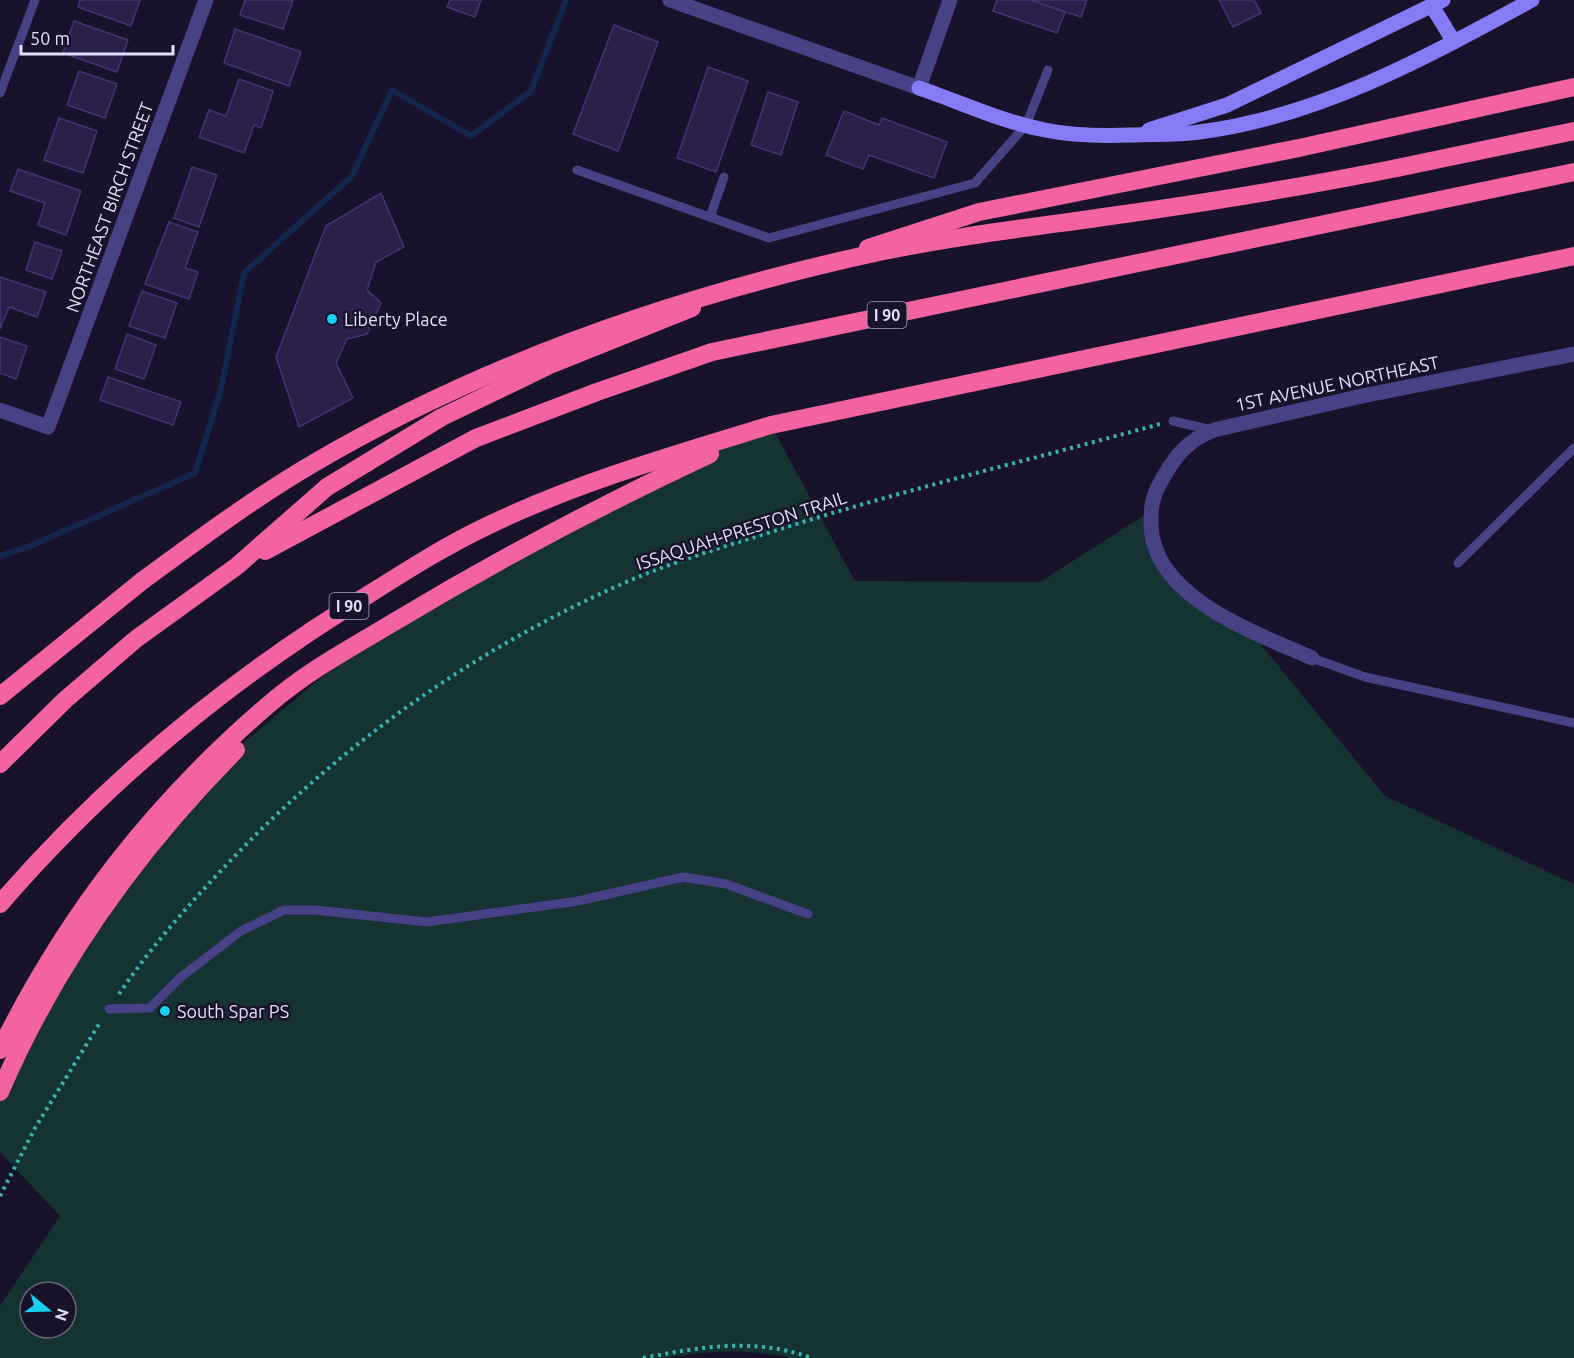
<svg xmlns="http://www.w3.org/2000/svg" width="1574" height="1358" font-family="Ubuntu,sans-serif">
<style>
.green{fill:#163333;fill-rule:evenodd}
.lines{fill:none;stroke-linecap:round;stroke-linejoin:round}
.stream{stroke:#13274d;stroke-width:6}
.building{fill:#2a2049;stroke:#433473;stroke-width:1.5}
.path{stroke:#3ab4b2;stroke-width:4;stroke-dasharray:3 4.5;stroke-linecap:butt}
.lane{stroke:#474285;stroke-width:9}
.street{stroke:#474285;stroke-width:15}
.secondary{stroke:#857cf5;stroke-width:15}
.highway{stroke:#f362a1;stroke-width:18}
.highway-bridge{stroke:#f362a1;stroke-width:18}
.poi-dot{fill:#19cfee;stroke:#18132a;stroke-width:2}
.labels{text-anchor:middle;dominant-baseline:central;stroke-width:5;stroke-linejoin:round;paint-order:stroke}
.shield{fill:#18132a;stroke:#a6a1be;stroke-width:1.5}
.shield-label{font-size:16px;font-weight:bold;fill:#e3defd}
.street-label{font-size:18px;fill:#e3defd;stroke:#18132a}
.poi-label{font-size:18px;fill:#e3defd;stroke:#18132a;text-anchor:start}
</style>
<rect width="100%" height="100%" fill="#18132a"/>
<path class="green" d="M 771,425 L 855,581 L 1040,582 L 1151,511 L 1161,564 L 1249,630 L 1385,796 L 1574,884 L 1574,1358 L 794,1358 C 747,1349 712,1350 666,1358 L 0,1358 L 0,1306 L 60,1216 L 0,1152 L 0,1092 L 64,966 L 239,747 L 312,685 L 391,624 L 613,499 ZM 30,1292 L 66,1292 L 66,1328 L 30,1328 Z"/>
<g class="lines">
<polyline class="stream" points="0,556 28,547 195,473 221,389 244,273 352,176 392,90 471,136 531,91 566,0"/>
</g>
<g class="building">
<polygon points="80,0 140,0 131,26 78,7"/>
<polygon points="245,0 293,0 283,29 240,15"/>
<polygon points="450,0 481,0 475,17 447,7"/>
<polygon points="997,0 1030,0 1065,12 1057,33 993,11"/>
<polygon points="1030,0 1087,0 1081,17"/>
<polygon points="1219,0 1254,0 1261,13 1233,27"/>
<polygon points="74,21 128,40 117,72 63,53"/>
<polygon points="614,25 658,42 618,151 573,134"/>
<polygon points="235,29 301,52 289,86 224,63"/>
<polygon points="708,67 748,81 716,172 677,158"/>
<polygon points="79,71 117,84 105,118 67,105"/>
<polygon points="239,79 273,91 261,128 254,125 244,153 199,137 209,110 226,116"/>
<polygon points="768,92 798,102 781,155 751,145"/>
<polygon points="844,111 879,125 882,118 947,142 934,178 869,155 863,169 826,155"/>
<polygon points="59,118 97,131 83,173 44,160"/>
<polygon points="192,167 217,175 199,227 174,218"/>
<polygon points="18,169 81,191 66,235 38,225 45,203 10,191"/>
<polygon points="381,193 404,247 376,262 367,290 381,303 367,334 347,339 336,363 353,398 299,427 276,357 326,226"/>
<polygon points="169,222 198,232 185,268 198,272 189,299 145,284"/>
<polygon points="35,242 62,251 52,279 26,270"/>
<polygon points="0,277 46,292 37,317 9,307 0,329"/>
<polygon points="142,291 177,303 165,338 129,326"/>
<polygon points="127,334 156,345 144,379 115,369"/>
<polygon points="0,337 27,346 16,379 0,373"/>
<polygon points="108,377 181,402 173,425 100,400"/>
</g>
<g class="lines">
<g class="path">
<path d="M 119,994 C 152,945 192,901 233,858 C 345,741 477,648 626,582 C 673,562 722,547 771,532 C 899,491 1030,460 1160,424"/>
<polyline points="0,1196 35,1128 101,1021"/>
<path d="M 643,1358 C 701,1347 753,1337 812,1358"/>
</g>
<g class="lane">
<polyline points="0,93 35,0"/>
<polyline points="577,170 769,238 975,183 1026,125 1048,70"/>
<polyline points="710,217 724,177"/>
<polyline points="1173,421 1212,430"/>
<polyline points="1458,563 1574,448"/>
<polyline points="1312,658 1365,677 1574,723"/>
<polyline points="109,1009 150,1008 181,977 241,931 284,910 315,910 427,922 578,901 683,877 726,884 808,914"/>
</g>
<g class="street">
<polyline points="670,0 919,88 950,0"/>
<polyline points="0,410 48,427 206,0"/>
<path d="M 1312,658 C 1256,633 1154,598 1151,526 C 1151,512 1151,500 1158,487 C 1172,460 1185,441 1214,430 L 1362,396 L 1574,354"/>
</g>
<g class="secondary">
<polyline points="1432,6 1454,42"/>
<path d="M 919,88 C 960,102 1002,122 1045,130 C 1074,136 1102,136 1131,135 C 1154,134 1176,135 1199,132 C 1319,117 1427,57 1532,0"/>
<polyline points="1149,130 1227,105 1443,0"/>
</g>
<g class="highway">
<polyline points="1397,168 1574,131"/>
<polyline points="868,248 979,212 1299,148 1574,87"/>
<polyline points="265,551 476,438 597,392 712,352 1574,172"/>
<polyline points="0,696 142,581"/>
<polyline points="0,764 65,700 136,639 237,566 327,487 442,417 550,365 692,308"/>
<path d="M 0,904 C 107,780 231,678 371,593 C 409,569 447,545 487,526 C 578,482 676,454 771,425 L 1574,256"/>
<path d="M 0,1050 C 67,915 153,804 267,706 C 307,671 349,649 394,622 C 497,560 601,505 710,454"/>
<path d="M 0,1092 C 56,962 137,850 236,750"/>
</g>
<path class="highway-bridge" d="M 142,581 C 198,540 254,498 314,463 C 490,360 681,295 879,252 C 961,235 1043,226 1125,214 C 1216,201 1307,186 1397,168"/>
</g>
<g class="poi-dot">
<circle cx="332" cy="319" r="6"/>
<circle cx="165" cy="1011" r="6"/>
</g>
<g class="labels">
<g class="shield">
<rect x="867.5" y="302" width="39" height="26" rx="4.5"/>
<rect x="329.5" y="593" width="39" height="26" rx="4.5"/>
</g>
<g class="shield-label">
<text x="887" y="315">I 90</text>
<text x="349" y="606">I 90</text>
</g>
<g class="street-label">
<text transform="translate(109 207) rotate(-70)">NORTHEAST BIRCH STREET</text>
<text transform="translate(1337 383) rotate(-12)">1ST AVENUE NORTHEAST</text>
<text transform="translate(741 530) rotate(-18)">ISSAQUAH-PRESTON TRAIL</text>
</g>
<g class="poi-label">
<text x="344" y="319">Liberty Place</text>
<text x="177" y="1011">South Spar PS</text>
</g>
</g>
<g transform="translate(48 1310) rotate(109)"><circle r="28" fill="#18132a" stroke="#69647e" stroke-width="1.5"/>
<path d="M0-4.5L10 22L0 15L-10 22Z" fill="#19cfee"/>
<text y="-9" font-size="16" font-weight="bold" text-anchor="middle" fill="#e3defd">N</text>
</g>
<path d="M21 45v9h152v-9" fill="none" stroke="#e3defd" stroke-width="3"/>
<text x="30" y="45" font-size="18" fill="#e3defd" stroke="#18132a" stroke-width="4.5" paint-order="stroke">50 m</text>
</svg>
